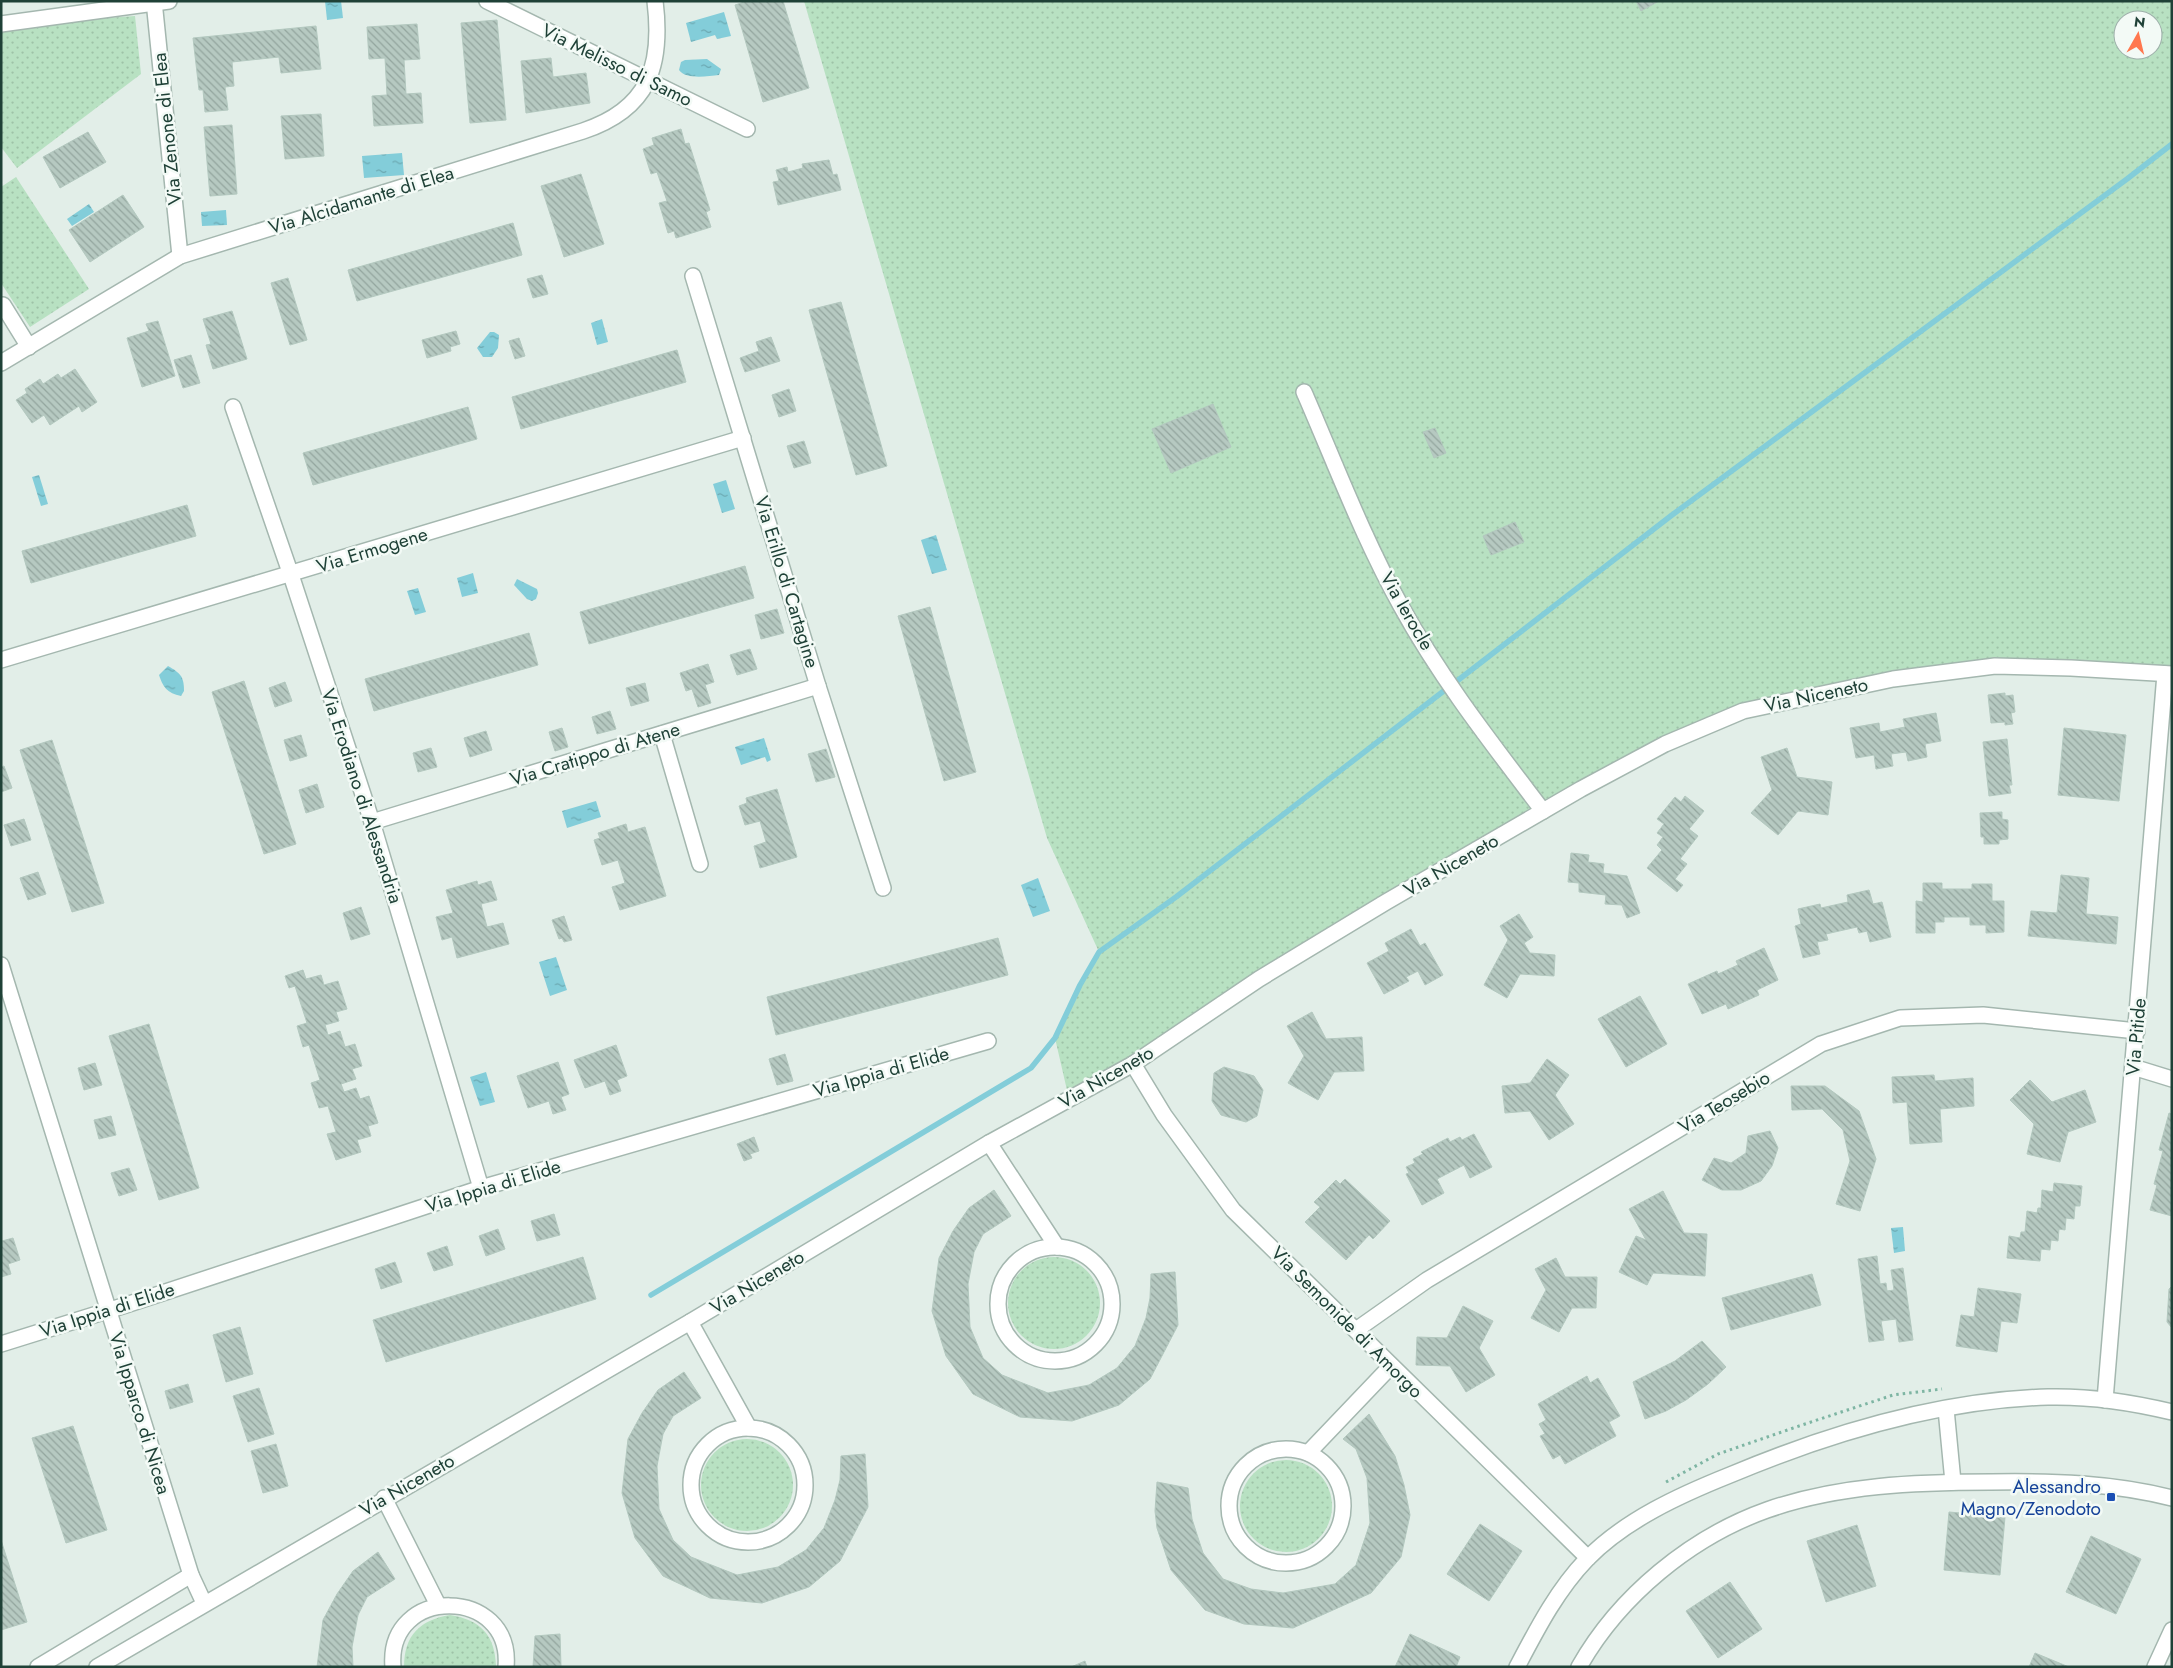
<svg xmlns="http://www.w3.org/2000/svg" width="2173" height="1668" font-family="Jost,sans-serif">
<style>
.grass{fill:url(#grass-dots);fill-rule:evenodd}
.water{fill:url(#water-ripples)}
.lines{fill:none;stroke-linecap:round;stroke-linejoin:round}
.stream{stroke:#83cdd9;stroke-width:5.5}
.building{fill:url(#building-back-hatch);stroke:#b3c8bf}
.minor-casing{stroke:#a4b7af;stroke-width:18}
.path{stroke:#7eb5a3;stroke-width:3;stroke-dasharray:2.5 4;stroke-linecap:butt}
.minor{stroke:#fff;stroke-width:15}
.transit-dot{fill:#1a4fb4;stroke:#f3faf6;stroke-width:2}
.labels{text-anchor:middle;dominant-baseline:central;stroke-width:5;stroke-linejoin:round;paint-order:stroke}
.street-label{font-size:19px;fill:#1f4137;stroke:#f3faf6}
.transit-label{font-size:19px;fill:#164399;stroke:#f3faf6;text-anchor:end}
</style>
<defs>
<pattern id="grass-dots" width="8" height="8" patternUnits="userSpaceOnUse" patternTransform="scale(1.25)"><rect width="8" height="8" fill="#b8e1c2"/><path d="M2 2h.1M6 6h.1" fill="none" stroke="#9ec2a7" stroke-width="1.8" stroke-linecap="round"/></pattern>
<pattern id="water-ripples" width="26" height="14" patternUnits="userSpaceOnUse" patternTransform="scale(1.25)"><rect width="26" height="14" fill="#83cdd9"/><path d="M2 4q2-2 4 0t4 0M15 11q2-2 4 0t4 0" fill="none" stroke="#6ba8b1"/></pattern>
<pattern id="building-back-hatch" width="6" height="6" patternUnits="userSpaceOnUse" patternTransform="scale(1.25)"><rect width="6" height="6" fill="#b6c9c1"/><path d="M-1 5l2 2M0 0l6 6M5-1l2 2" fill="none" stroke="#93a59e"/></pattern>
</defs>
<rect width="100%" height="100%" fill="#e2eee8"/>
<g class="grass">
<path d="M 804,1 L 2172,1 L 2172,674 L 1995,666 L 1822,694 L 1665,744 L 1069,1099 L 1055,1038 L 1080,985 L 1099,952 L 1047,838 ZM 2123,20 L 2153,20 L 2153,50 L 2123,50 Z"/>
<polygon points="135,16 141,74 17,168 1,147 1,30 46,22"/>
<polygon points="16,177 89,289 30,327 1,283 1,187"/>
<circle cx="1054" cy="1303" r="46"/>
<circle cx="747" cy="1485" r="46"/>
<circle cx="1286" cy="1506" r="46"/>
<path d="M 450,1615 C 481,1620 495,1635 496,1667 L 404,1667 C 404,1635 420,1620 450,1615 Z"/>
</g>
<g class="water">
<polygon points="325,1 341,1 343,18 327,20"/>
<polygon points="724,12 731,36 717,39 715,35 691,42 686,23"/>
<path d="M 707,59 L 721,69 L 719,75 C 708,76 686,80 679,70 L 681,62 L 685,60 Z"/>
<polygon points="402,153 404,175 364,178 362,156"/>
<polygon points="89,204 94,212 72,226 67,219"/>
<polygon points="226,210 227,225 202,226 201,212"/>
<polygon points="602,319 608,342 597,345 591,323"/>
<polygon points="490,332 494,332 499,335 498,348 492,357 483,357 477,348"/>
<polygon points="39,475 48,504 41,506 32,477"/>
<polygon points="726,480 735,509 722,513 713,484"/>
<polygon points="936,535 947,570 932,574 921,540"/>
<polygon points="473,573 478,593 462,597 457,578"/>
<polygon points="517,579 537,589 538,593 536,599 532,601 527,599 514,585"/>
<polygon points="418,588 426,612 415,615 407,591"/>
<path d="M 168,666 C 180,673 184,676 184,691 L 181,696 C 167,693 163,687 159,675 Z"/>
<polygon points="764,738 771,760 767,762 765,757 741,765 735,747"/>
<polygon points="596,801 601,817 567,828 562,811"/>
<polygon points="1038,878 1050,911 1033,917 1021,885"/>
<polygon points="556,957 567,990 550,996 539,962"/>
<polygon points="486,1072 495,1102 480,1106 470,1077"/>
<polygon points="1903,1227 1905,1251 1894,1253 1891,1228"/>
</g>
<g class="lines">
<g class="stream">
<polyline points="1457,681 1672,515 2127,179 2172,144"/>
<polyline points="651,1295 1031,1068 1055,1038 1080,985 1099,952 1176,897 1445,690"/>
</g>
</g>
<g class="building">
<polygon points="747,1 783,1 809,88 763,102 735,5"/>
<polygon points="1636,1 1659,1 1641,11"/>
<polygon points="497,20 506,120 470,123 461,23"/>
<polygon points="417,24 420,59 404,60 406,94 421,93 423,123 374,126 372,96 387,95 385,58 369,59 367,27"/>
<polygon points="316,26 321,69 281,73 279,57 232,62 234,86 225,87 228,110 205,112 203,90 199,90 193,38"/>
<polygon points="551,58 553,77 586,73 590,103 526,113 521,61"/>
<polygon points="321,114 324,156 285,159 281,116"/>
<polygon points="232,125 237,194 210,196 204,127"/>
<polygon points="681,129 685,144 689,143 710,210 706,212 711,227 676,238 674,231 668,233 659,203 667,201 657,172 651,174 643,149 654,145 652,138"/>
<polygon points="88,132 106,162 60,188 43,157"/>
<polygon points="829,160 833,175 837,174 841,190 778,205 773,182 779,181 776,170 787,167 788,172 803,168 802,164"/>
<polygon points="581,174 604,244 564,257 541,186"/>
<polygon points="123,195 144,227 90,262 69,230"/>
<polygon points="513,223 522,255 357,301 348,270"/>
<polygon points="542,275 548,294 533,298 527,279"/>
<polygon points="288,278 307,340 290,345 271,283"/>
<polygon points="841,302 887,466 856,475 809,310"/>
<polygon points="232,311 247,359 213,369 206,345 211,344 203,319"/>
<polygon points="158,321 175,376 142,387 127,338 149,331 146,324"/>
<polygon points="456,331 460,344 450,347 451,351 427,358 422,340"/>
<polygon points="771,337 780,361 745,372 740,358 759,351 756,342"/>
<polygon points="519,338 525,356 515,359 509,341"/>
<polygon points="677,350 686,382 521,429 512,397"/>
<polygon points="191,355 200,383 183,388 174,360"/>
<polygon points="75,369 97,402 82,412 79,406 50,425 44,415 32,423 16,400 27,393 25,389 40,379 43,384 58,374 61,378"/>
<polygon points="789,389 796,411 779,417 772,395"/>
<polygon points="1213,404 1231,447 1171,473 1152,429"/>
<polygon points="468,407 477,439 313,485 303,453"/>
<polygon points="1435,428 1446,453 1434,458 1423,432"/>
<polygon points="804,441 811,463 794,468 787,446"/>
<polygon points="187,505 196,536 31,583 22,551"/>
<polygon points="1515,522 1524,542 1491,555 1483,536"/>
<polygon points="745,566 754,598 589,644 580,612"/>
<polygon points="930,607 976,772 944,781 898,616"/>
<polygon points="777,609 784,633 761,639 755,615"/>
<polygon points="529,633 538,665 374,711 365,679"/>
<polygon points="750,649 757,669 737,675 730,655"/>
<polygon points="708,664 714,682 705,685 711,703 698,707 692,689 686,691 680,673"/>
<polygon points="244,681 296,844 264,854 212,692"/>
<polygon points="285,682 292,701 275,707 269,688"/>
<polygon points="645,683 649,701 631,706 626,688"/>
<polygon points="2005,693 2005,696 2013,695 2015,712 2011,713 2013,724 2005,725 2005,722 1991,723 1988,695"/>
<polygon points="610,711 616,729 597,734 592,717"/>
<polygon points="1936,713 1941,741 1925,744 1927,757 1908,761 1906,752 1891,754 1893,766 1876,769 1874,755 1856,758 1850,728 1879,723 1880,732 1905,727 1903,719"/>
<polygon points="562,728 568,747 555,751 549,732"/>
<polygon points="2064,728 2126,735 2119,801 2058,795"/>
<polygon points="486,731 492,750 470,757 464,738"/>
<polygon points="301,735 307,756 290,761 284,740"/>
<polygon points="2007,739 2012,785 2009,785 2011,793 1989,796 1983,742"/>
<polygon points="52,740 104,903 72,912 20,750"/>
<polygon points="431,748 437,767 418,772 413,753"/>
<polygon points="1787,748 1797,777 1832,782 1828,815 1798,811 1778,835 1751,813 1772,790 1761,757"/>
<polygon points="826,749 835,777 816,782 808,754"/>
<polygon points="4,766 12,788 1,792 1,767"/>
<polygon points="317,784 324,807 306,813 299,790"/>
<polygon points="777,789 797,857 760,868 754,846 766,842 760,821 745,825 739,806 747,803 746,798"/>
<polygon points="1685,796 1704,811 1689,829 1698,836 1680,859 1687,864 1675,879 1683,885 1677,892 1647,868 1662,850 1657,845 1663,837 1657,833 1664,824 1657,819 1675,797 1681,802"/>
<polygon points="2002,812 2002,819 2008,820 2008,839 1999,840 1999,844 1984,844 1984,837 1981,837 1980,813"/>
<polygon points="24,819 31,840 11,846 4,825"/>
<polygon points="626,824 628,832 645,827 666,896 620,910 612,887 625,883 618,860 602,865 594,840 600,838 598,833"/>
<polygon points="1571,853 1589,855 1588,862 1604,864 1603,873 1627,876 1640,913 1627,918 1622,905 1605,904 1606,895 1579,892 1579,883 1568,882"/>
<polygon points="38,872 46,894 28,900 20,878"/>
<polygon points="2061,875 2089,878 2086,914 2118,917 2116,944 2028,936 2031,911 2057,913"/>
<polygon points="477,881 478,885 491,881 497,900 481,904 487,927 503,923 509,944 457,958 452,937 442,940 436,917 453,913 446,890"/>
<polygon points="1923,883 1942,883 1942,889 1972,889 1972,884 1992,884 1992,901 2004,901 2004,932 1986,933 1986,925 1970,925 1970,917 1944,917 1944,922 1935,922 1935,933 1916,933 1916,901 1923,902"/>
<polygon points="1869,890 1873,904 1882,902 1891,937 1870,942 1867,931 1859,933 1857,927 1826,934 1828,940 1817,942 1820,954 1803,958 1795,926 1801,924 1798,909 1820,904 1821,908 1848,902 1847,895"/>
<polygon points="361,907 370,934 351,940 343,913"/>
<polygon points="1519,914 1533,937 1524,943 1530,953 1555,955 1554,976 1520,974 1507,998 1484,985 1508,940 1500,926"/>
<polygon points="564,916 572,940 564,942 562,938 559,939 552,920"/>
<polygon points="1411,929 1420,946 1425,943 1443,975 1425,985 1418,971 1406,977 1409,981 1384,994 1367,963 1389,951 1385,943"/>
<polygon points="998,938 1008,975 776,1035 767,997"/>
<polygon points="1764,948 1778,980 1757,990 1759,995 1728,1009 1726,1004 1702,1014 1688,984 1717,971 1718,974 1738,965 1736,961"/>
<polygon points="303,970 306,979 321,975 324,985 338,981 347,1009 336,1012 339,1021 325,1025 328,1035 340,1031 345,1047 355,1044 362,1066 352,1069 356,1079 341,1084 344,1092 356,1088 360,1099 369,1096 378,1123 368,1126 371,1136 357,1140 361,1152 336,1160 327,1134 336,1132 328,1106 319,1108 311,1083 320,1080 309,1045 303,1047 297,1026 307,1023 295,986 289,988 285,976"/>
<polygon points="1640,996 1667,1044 1626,1067 1598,1019"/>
<polygon points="1312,1012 1326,1039 1362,1037 1364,1071 1334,1072 1318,1100 1288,1083 1304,1056 1287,1026"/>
<polygon points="149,1024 199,1188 159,1200 109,1036"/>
<polygon points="616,1045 627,1076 617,1080 621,1091 610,1095 605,1081 585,1088 574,1060"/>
<polygon points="785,1054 793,1081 777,1085 769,1059"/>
<polygon points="1547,1059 1569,1075 1555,1095 1574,1124 1549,1140 1530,1111 1505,1113 1502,1086 1530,1083"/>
<polygon points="558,1062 569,1094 561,1097 566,1110 553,1114 549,1101 528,1108 517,1076"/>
<polygon points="95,1063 102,1085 84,1090 78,1068"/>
<polygon points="1224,1067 1254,1076 1263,1090 1257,1116 1246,1122 1221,1115 1212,1101 1214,1073"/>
<polygon points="1934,1075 1935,1081 1973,1078 1974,1106 1940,1109 1942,1142 1910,1144 1907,1102 1893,1103 1892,1077"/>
<polygon points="2030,1080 2052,1102 2085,1090 2096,1122 2068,1132 2060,1162 2027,1154 2034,1124 2010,1100"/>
<polygon points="1791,1086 1825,1086 1859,1111 1876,1159 1860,1211 1836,1204 1850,1161 1843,1130 1822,1109 1792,1110"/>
<polygon points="2169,1113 2172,1114 2172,1216 2150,1210 2157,1185 2154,1184 2163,1151 2159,1150"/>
<polygon points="111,1116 116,1135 99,1139 94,1120"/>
<polygon points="1770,1131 1778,1148 1772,1166 1761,1181 1741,1190 1722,1190 1702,1180 1714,1158 1731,1163 1746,1153 1748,1136"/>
<polygon points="1474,1134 1492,1167 1470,1178 1464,1165 1437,1179 1444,1193 1422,1205 1406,1174 1409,1173 1406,1167 1415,1163 1413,1159 1423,1154 1421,1152 1448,1138 1450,1142 1460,1137 1462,1140"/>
<polygon points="754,1137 759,1151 750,1154 752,1158 744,1161 737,1144"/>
<polygon points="129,1168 137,1190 119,1196 111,1173"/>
<polygon points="1345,1179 1390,1221 1373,1239 1369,1235 1346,1260 1305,1222 1320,1207 1314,1202 1336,1180 1340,1184"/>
<polygon points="2054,1183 2082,1186 2080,1206 2075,1206 2074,1219 2066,1218 2065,1230 2059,1229 2058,1241 2051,1240 2050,1250 2041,1249 2040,1261 2007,1258 2009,1236 2020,1238 2021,1232 2025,1232 2027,1211 2037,1213 2038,1208 2041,1208 2042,1190 2053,1192"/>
<polygon points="994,1190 1011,1216 983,1234 974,1252 968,1284 970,1327 983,1358 1002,1375 1048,1393 1089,1385 1117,1368 1135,1346 1146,1318 1150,1298 1151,1274 1175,1272 1178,1325 1150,1379 1119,1405 1072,1421 1020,1417 973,1394 946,1356 932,1311 939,1258 953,1231 969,1208"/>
<polygon points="1663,1191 1684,1233 1707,1234 1705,1276 1653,1273 1647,1285 1619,1272 1636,1236 1646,1240 1629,1209"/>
<polygon points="554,1214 560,1235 537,1241 531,1221"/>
<polygon points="498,1229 505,1249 486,1256 479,1236"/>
<polygon points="1,1238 2,1241 13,1238 20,1260 8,1264 11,1274 1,1277"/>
<polygon points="447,1246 453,1265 434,1271 427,1253"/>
<polygon points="1877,1256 1880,1284 1886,1283 1887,1291 1894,1290 1891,1270 1903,1268 1913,1340 1899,1342 1896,1319 1881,1321 1884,1340 1869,1342 1858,1259"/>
<polygon points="583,1257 596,1299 386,1362 373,1320"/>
<polygon points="1556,1258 1565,1277 1597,1277 1596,1308 1572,1308 1559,1332 1531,1318 1546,1290 1535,1269"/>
<polygon points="395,1262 402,1282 381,1289 375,1269"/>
<polygon points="1812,1274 1821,1305 1731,1330 1722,1298"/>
<polygon points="2172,1286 2172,1328 2167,1322 2169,1289"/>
<polygon points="1978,1288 2021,1294 2017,1323 2001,1321 1997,1352 1956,1346 1961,1315 1974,1317"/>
<polygon points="1463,1306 1493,1321 1479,1348 1495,1375 1466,1392 1450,1366 1416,1365 1417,1337 1447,1338"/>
<polygon points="240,1327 253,1374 226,1382 213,1335"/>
<polygon points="1702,1341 1726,1367 1708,1384 1686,1400 1666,1411 1645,1419 1633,1382 1675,1361"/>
<polygon points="684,1372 701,1398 673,1416 663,1434 657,1466 659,1509 673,1540 691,1557 737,1575 778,1567 806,1550 824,1528 835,1500 840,1480 841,1456 865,1454 868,1507 840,1561 809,1587 762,1603 710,1598 663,1576 635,1538 622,1493 628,1439 642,1413 658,1390"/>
<polygon points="1587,1376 1590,1383 1598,1378 1620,1416 1609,1422 1616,1436 1565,1464 1560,1455 1553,1459 1540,1436 1545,1434 1539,1424 1546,1420 1538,1404"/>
<polygon points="188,1384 193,1402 170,1409 165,1391"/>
<polygon points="259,1388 274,1434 248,1442 233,1396"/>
<polygon points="1369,1414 1395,1456 1404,1485 1410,1515 1401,1557 1371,1593 1293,1628 1244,1624 1205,1610 1171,1570 1157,1528 1155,1511 1157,1482 1188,1488 1192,1519 1203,1553 1223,1579 1251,1589 1283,1593 1335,1584 1356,1565 1370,1523 1367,1478 1356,1449 1343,1439"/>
<polygon points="73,1426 107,1530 66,1543 32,1438"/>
<polygon points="276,1444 288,1486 263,1493 251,1451"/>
<polygon points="1949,1512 2005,1517 2000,1575 1944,1570"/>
<polygon points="1480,1524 1522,1551 1489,1601 1447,1574"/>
<polygon points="1857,1525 1876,1586 1826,1602 1807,1541"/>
<polygon points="2091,1536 2141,1559 2116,1614 2066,1592"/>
<polygon points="1,1540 27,1622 1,1630"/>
<polygon points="378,1552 395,1579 367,1597 358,1615 352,1647 353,1667 317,1667 323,1620 337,1594 353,1571"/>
<polygon points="1730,1582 1762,1629 1718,1658 1686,1611"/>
<polygon points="560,1634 561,1667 533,1667 535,1636"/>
<polygon points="1410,1634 1460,1657 1456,1667 1395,1667"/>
<polygon points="2035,1653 2069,1667 2029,1667"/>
<polygon points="1085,1661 1087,1667 1071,1667"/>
</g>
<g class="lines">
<g class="minor-casing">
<g id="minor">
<polyline points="154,1 180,256"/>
<polyline points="487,1 747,129"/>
<polyline points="1,24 169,1"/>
<polyline points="693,276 818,686 883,888"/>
<polyline points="3,305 29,347"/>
<path d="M 1,363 L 180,256 L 583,131 C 649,109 663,66 655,1"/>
<path d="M 1304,392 C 1335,463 1363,538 1401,606 C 1441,679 1493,745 1543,811"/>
<polyline points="233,407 291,575 372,822 481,1188"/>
<polyline points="1,660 743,438"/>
<polyline points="662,734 700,864"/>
<polyline points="372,822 818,686"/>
<polyline points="1,965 191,1575 38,1667"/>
<polyline points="1133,1064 1164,1115 1233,1210 1588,1558"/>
<polyline points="2133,1067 2172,1079"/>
<polyline points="989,1143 1057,1247"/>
<circle cx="1055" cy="1304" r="57"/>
<polyline points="690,1322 749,1428"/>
<polyline points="1356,1330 1427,1280 1821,1044 1900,1018 1983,1015 2137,1031"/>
<polyline points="1,1344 126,1305 481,1188 988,1041"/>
<polyline points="2105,1400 2165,674"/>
<polyline points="1946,1409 1953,1482"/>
<circle cx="748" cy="1485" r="57"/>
<circle cx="1286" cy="1506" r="57"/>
<polyline points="1308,1453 1391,1366"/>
<polyline points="384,1498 438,1605"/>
<polyline points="191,1575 204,1603"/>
<polyline points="97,1667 690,1322 989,1143 1133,1064 1259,979 1386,902 1581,789 1665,744 1743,711 1893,679 1995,666 2071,668 2172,674"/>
<path d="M 393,1667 C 386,1585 513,1586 506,1667"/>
<path d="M 1517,1667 C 1537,1629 1557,1590 1587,1559 C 1625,1520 1680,1495 1730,1475 C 1830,1433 1938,1400 2048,1397 C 2090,1396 2131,1402 2172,1412"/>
<path d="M 1579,1667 C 1619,1596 1691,1537 1767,1510 C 1838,1485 1917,1482 1991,1482 C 2052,1481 2113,1483 2172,1498"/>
<polyline points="2155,1667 2172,1630"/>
</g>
</g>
<polyline class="path" points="1666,1482 1718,1454 1802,1425 1893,1395 1942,1389"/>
<use href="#minor" class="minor"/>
</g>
<rect class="transit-dot" x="2106" y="1492" width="10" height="10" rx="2.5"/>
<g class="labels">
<g class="street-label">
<text transform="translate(617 65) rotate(26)">Via Melisso di Samo</text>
<text transform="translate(167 129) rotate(-96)">Via Zenone di Elea</text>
<text transform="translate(361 200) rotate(-17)">Via Alcidamante di Elea</text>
<text transform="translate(372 550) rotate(-17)">Via Ermogene</text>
<text transform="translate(787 582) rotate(73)">Via Erillo di Cartagine</text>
<text transform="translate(1407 611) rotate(60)">Via Ierocle</text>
<text transform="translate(1816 695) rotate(-12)">Via Niceneto</text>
<text transform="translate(595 754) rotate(-17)">Via Cratippo di Atene</text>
<text transform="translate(362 796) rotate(72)">Via Erodiano di Alessandria</text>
<text transform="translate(1451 865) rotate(-30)">Via Niceneto</text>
<text transform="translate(2136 1037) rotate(-85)">Via Pitide</text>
<text transform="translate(881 1072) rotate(-16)">Via Ippia di Elide</text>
<text transform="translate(1106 1077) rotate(-30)">Via Niceneto</text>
<text transform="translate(1724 1102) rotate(-31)">Via Teosebio</text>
<text transform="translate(493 1186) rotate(-17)">Via Ippia di Elide</text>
<text transform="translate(757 1282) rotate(-31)">Via Niceneto</text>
<text transform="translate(107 1310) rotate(-18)">Via Ippia di Elide</text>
<text transform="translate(1347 1322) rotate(45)">Via Semonide di Amorgo</text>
<text transform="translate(140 1413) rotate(73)">Via Ipparco di Nicea</text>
<text transform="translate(407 1485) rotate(-30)">Via Niceneto</text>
</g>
<g class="transit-label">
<text x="2101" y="1486">Alessandro<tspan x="2101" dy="22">Magno/Zenodoto</tspan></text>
</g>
</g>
<rect width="2173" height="1668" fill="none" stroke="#1f4137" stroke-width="5"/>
<g transform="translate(2138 35) rotate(8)"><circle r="24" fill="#f3faf6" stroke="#9eb0aa"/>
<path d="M0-4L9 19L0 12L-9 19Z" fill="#ff774e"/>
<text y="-8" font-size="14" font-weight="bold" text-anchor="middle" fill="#1f4137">N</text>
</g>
</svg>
